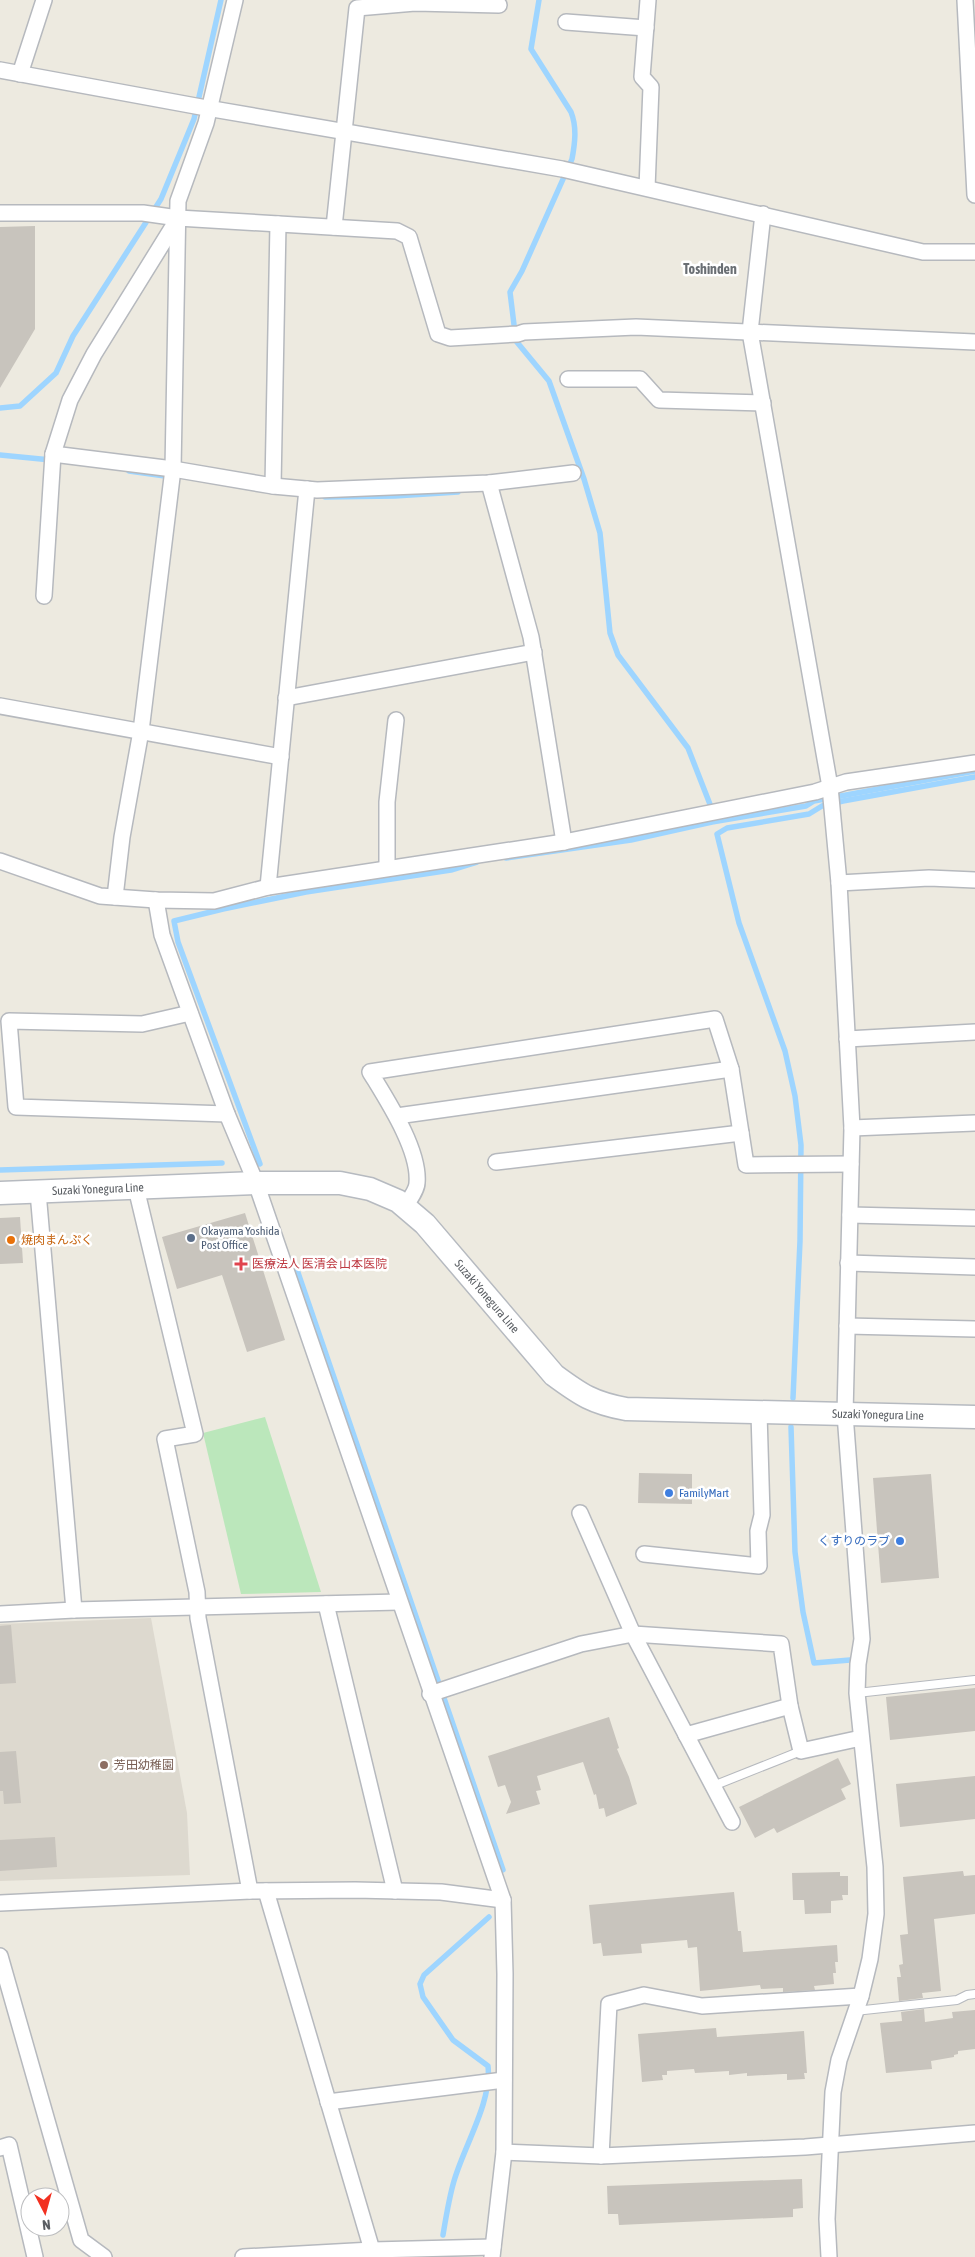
<svg xmlns="http://www.w3.org/2000/svg" width="975" height="2257" font-family="'Asap Condensed','Noto Sans JP',sans-serif">
<style>
.education{fill:#ddd9cf}
.green{fill:#bbe7bb}
.lines{fill:none;stroke-linecap:round;stroke-linejoin:round}
.stream{stroke:#9ed5ff;stroke-width:5.5}
.building{fill:#c8c4bd}
.lane-casing{stroke:#b6b9be;stroke-width:10}
.street-casing{stroke:#b6b9be;stroke-width:18}
.secondary-casing{stroke:#b6bac0;stroke-width:25}
.lane{stroke:#fff;stroke-width:8}
.street{stroke:#fff;stroke-width:15}
.secondary{stroke:#fff;stroke-width:22}
.service-dot{fill:#5c6f8a;stroke:#fff;stroke-width:2}
.food-dot{fill:#e8710a;stroke:#fff;stroke-width:2}
.health-dot{fill:#e0444e;stroke:#fff;stroke-width:2}
.shop-dot{fill:#3f7fe0;stroke:#fff;stroke-width:2}
.education-dot{fill:#8d6e63;stroke:#fff;stroke-width:2}
.labels{text-anchor:middle;dominant-baseline:central;stroke-width:5;stroke-linejoin:round;paint-order:stroke}
.street-label{font-size:12px;fill:#595d62;stroke:#fff}
.service-label{font-size:12px;fill:#4e5e75;stroke:#fff;text-anchor:start}
.food-label{font-size:12px;fill:#c56008;stroke:#fff;text-anchor:start}
.health-label{font-size:12px;fill:#be3a42;stroke:#fff;text-anchor:start}
.shop-label{font-size:12px;fill:#366cbe;stroke:#fff;text-anchor:start}
.education-label{font-size:12px;fill:#785e54;stroke:#fff;text-anchor:start}
.neighbourhood-label{font-size:14px;font-weight:bold;fill:#6a6f74;stroke:#fff}
</style>
<rect width="100%" height="100%" fill="#edeae0"/>
<polygon class="education" points="151,1618 187,1813 190,1875 0,1881 0,1624"/>
<polygon class="green" points="265,1417 321,1592 241,1594 203,1433"/>
<g class="lines">
<g class="stream">
<path d="M 539,0 L 531,49 L 571,112 C 577,127 575,143 572,159 L 522,271 L 510,292 L 516,341 L 549,381 L 584,479 L 600,533 L 610,633 L 618,655 L 688,748 L 713,812"/>
<polyline points="0,408 20,406 56,373 73,336 161,199 194,119 221,0"/>
<polyline points="0,455 51,460"/>
<polyline points="129,471 172,477"/>
<polyline points="325,497 395,496 458,492"/>
<polyline points="506,858 631,840 712,822 806,806 814,801 975,771"/>
<polyline points="260,1164 178,942 174,921 223,909 306,892 451,870 477,862"/>
<polyline points="0,1170 222,1163"/>
<polyline points="294,1261 503,1870"/>
<polyline points="793,1398 800,1241 801,1145 795,1096 785,1051 739,923 717,834 727,828 809,814 822,806 843,801 975,777"/>
<polyline points="791,1427 795,1552 803,1612 814,1663 850,1660"/>
<path d="M 443,2235 C 446,2217 449,2198 454,2181 C 464,2146 492,2102 488,2066 L 453,2040 L 423,1997 L 420,1984 L 424,1975 L 489,1917"/>
</g>
</g>
<g class="building">
<polygon points="35,226 35,329 0,388 0,227"/>
<polygon points="245,1213 285,1340 247,1352 222,1275 177,1289 162,1237"/>
<polygon points="20,1217 23,1263 0,1264 0,1218"/>
<polygon points="639,1473 692,1474 692,1504 638,1503"/>
<polygon points="931,1474 939,1578 881,1583 873,1478"/>
<polygon points="11,1625 16,1683 0,1684 0,1626"/>
<polygon points="975,1688 975,1731 890,1740 886,1697"/>
<polygon points="609,1717 619,1748 617,1749 629,1777 637,1804 606,1817 604,1808 599,1809 596,1794 594,1795 583,1762 537,1776 541,1790 536,1791 540,1804 506,1814 511,1802 505,1785 498,1787 488,1756"/>
<polygon points="16,1751 21,1803 4,1804 3,1791 0,1791 0,1752"/>
<polygon points="838,1758 851,1784 841,1789 846,1799 777,1833 774,1828 755,1838 739,1807"/>
<polygon points="975,1776 975,1819 900,1827 896,1784"/>
<polygon points="55,1837 57,1867 0,1871 0,1840"/>
<polygon points="963,1871 964,1876 975,1875 975,1914 934,1919 941,1991 922,1993 923,1998 899,2001 897,1977 901,1977 899,1965 903,1964 900,1935 908,1934 903,1877"/>
<polygon points="840,1872 840,1876 848,1876 848,1895 842,1895 843,1900 831,1901 831,1913 805,1914 804,1900 793,1900 792,1873"/>
<polygon points="734,1892 738,1931 741,1931 743,1952 837,1945 838,1962 835,1962 836,1973 833,1973 834,1984 814,1986 815,1990 783,1992 783,1988 761,1989 760,1985 700,1991 697,1947 688,1948 687,1940 641,1944 642,1953 603,1956 601,1943 593,1944 589,1905"/>
<polygon points="924,2009 925,2022 953,2018 952,2012 975,2010 975,2049 958,2051 958,2054 954,2055 954,2057 931,2061 932,2069 886,2073 880,2023 902,2021 901,2012"/>
<polygon points="716,2028 717,2037 804,2031 807,2073 804,2073 805,2079 787,2080 787,2074 783,2074 747,2076 747,2073 729,2075 729,2071 695,2073 694,2069 667,2071 667,2075 662,2075 663,2080 642,2082 638,2034"/>
<polygon points="802,2179 803,2208 793,2209 793,2217 619,2225 618,2214 608,2214 607,2186"/>
</g>
<g class="lines">
<g class="lane-casing">
<g id="lane">
<polyline points="857,1693 975,1680"/>
<polyline points="713,1786 801,1751"/>
<polyline points="855,2011 957,2000 967,1995 975,1994"/>
</g>
</g>
<g class="street-casing">
<g id="street">
<polyline points="965,0 975,195"/>
<polyline points="566,22 646,28"/>
<polyline points="0,70 201,107 562,169 923,252 975,252"/>
<polyline points="20,74 44,0"/>
<polyline points="647,188 651,87 642,77 648,0"/>
<polyline points="0,213 143,213 178,218 397,231 409,237 438,334 450,338 518,334 524,332 636,327 975,342"/>
<polyline points="763,214 750,332 830,787 839,883 852,1128 845,1414 862,1639 858,1664 857,1693 875,1867 876,1914 870,1959 861,1996 839,2060 833,2092 827,2219 829,2257"/>
<polyline points="334,227 357,8 415,3 499,5"/>
<polyline points="568,379 640,379 659,400 763,403"/>
<polyline points="53,454 173,469 273,486 317,490 489,483 573,473"/>
<polyline points="489,483 531,637 564,842"/>
<polyline points="273,486 278,224"/>
<polyline points="44,596 53,454 70,400 94,354 177,220"/>
<polyline points="286,698 534,652"/>
<polyline points="0,706 281,757"/>
<polyline points="0,861 100,896 156,900 214,901 268,887 564,842 815,792 846,782 975,763"/>
<polyline points="387,868 387,802 396,720"/>
<polyline points="839,883 929,878 975,880"/>
<polyline points="268,887 307,489"/>
<polyline points="115,897 122,837 141,731 173,469 178,201 206,123 235,0"/>
<polyline points="156,900 162,935 227,1114 256,1183 503,1900 505,1974 504,2152 492,2257"/>
<polyline points="190,1013 142,1024 9,1021 16,1107 227,1114"/>
<polyline points="847,1039 975,1032"/>
<polyline points="397,1116 731,1069"/>
<polyline points="852,1128 975,1123"/>
<polyline points="496,1162 741,1133"/>
<polyline points="136,1188 195,1434 165,1439 197,1592 198,1618 250,1891"/>
<polyline points="38,1192 74,1610"/>
<path d="M 405,1207 C 409,1200 417,1190 417,1183 C 420,1150 387,1100 370,1072 L 715,1019 L 731,1069 L 746,1165 L 851,1164"/>
<polyline points="850,1215 975,1218"/>
<polyline points="848,1263 975,1267"/>
<polyline points="847,1326 975,1329"/>
<polyline points="580,1513 633,1634 732,1822"/>
<polyline points="644,1554 759,1566 758,1531 762,1515 759,1413"/>
<polyline points="326,1604 395,1891"/>
<polyline points="0,1614 74,1610 399,1602"/>
<polyline points="430,1694 581,1644 633,1634 781,1644 790,1706 801,1751 861,1738"/>
<polyline points="686,1735 790,1706"/>
<polyline points="266,1891 372,2250"/>
<polyline points="0,1903 250,1891 355,1890 441,1892 503,1900"/>
<polyline points="0,1956 81,2240 104,2257"/>
<polyline points="328,2102 504,2080"/>
<polyline points="0,2148 9,2145 35,2257"/>
<polyline points="504,2152 601,2156 805,2147 975,2133"/>
<polyline points="601,2156 609,2004 644,1995 702,2006 861,1996"/>
<polyline points="243,2257 372,2250 493,2247"/>
</g>
</g>
<g class="secondary-casing">
<g id="secondary">
<path id="s1" d="M 0,1193 L 256,1183 L 340,1183 L 370,1189 L 398,1201 L 425,1224 L 554,1375 C 581,1395 593,1403 626,1409 L 975,1417"/>
</g>
</g>
<use href="#lane" class="lane"/>
<use href="#street" class="street"/>
<use href="#secondary" class="secondary"/>
</g>
<circle class="service-dot" cx="191" cy="1238" r="5"/>
<circle class="food-dot" cx="11" cy="1240" r="5"/>
<path class="health-dot" d="M238.5 1256.5h5v5h5v5h-5v5h-5v-5h-5v-5h5z"/>
<g class="shop-dot">
<circle cx="669" cy="1493" r="5"/>
<circle cx="900" cy="1541" r="5"/>
</g>
<circle class="education-dot" cx="104" cy="1765" r="5"/>
<g class="labels">
<g class="street-label">
<text stroke="none"><textPath href="#s1" startOffset="98">Suzaki Yonegura Line</textPath></text>
<text stroke="none"><textPath href="#s1" startOffset="532">Suzaki Yonegura Line</textPath></text>
<text stroke="none"><textPath href="#s1" startOffset="968">Suzaki Yonegura Line</textPath></text>
</g>
<g class="service-label">
<text x="201" y="1231">Okayama Yoshida<tspan x="201" dy="14">Post Office</tspan></text>
</g>
<g class="food-label">
<text x="21" y="1240">焼肉まんぷく</text>
</g>
<g class="health-label">
<text x="252" y="1264">医療法人 医清会 山本医院</text>
</g>
<g class="shop-label">
<text x="679" y="1493">FamilyMart</text>
<text x="890" y="1541" text-anchor="end">くすりのラブ</text>
</g>
<g class="education-label">
<text x="114" y="1765">芳田幼稚園</text>
</g>
<g class="neighbourhood-label">
<text x="710" y="269">Toshinden</text>
</g>
</g>
<g transform="translate(45 2212) rotate(174)"><circle r="24" fill="#ffffff" stroke="#bdbec0"/>
<path d="M0-4L9 19L0 12L-9 19Z" fill="#f23121"/>
<text y="-8" font-size="14" font-weight="bold" text-anchor="middle" fill="#595d62">N</text>
</g>
</svg>
